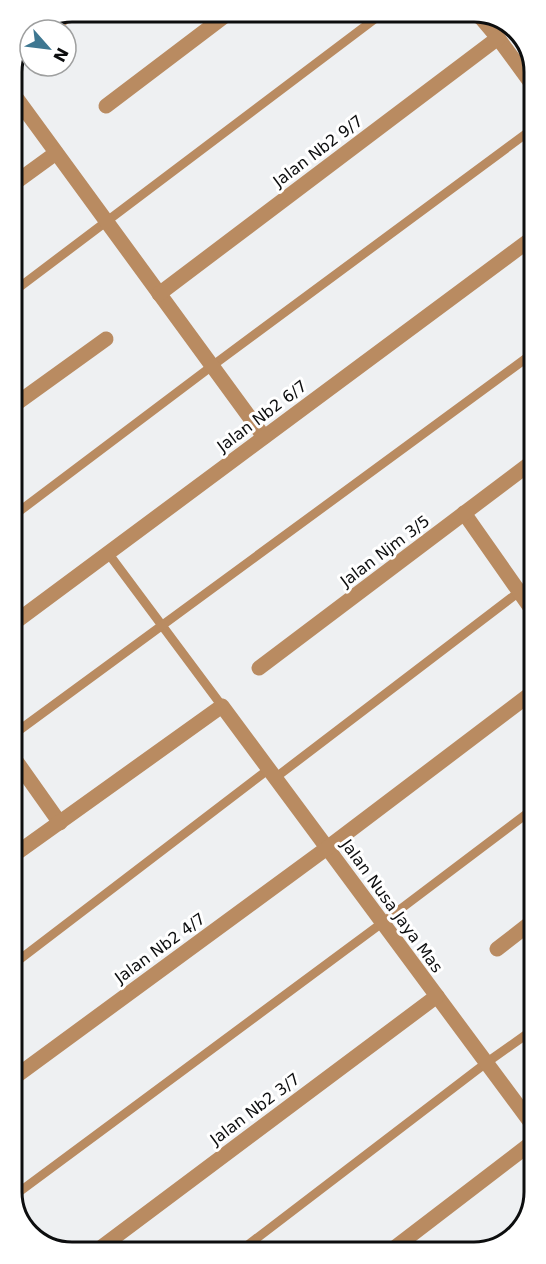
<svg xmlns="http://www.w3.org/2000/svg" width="546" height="1264" font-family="'DejaVu Sans',sans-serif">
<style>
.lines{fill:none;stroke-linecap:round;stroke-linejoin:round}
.lane{stroke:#b98b61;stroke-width:9}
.street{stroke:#b98b61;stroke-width:15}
.labels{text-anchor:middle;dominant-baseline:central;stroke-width:6;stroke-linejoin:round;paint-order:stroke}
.street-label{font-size:16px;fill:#0d0e0f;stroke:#fff}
.rim{fill:none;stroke:#0d0e0f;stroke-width:3}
</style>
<rect width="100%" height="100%" fill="#eef0f2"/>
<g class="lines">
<g class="lane">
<polyline points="51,30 76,12"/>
<polyline points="19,55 30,46"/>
<polyline points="13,292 384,12"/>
<polyline points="13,516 212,366 531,130"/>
<polyline points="108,553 222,706"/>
<path d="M 14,734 C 186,607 360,482 532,354"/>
<polyline points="275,778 532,582"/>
<polyline points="15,963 269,769"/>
<polyline points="15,1195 382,923 533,809"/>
<polyline points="240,1251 486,1063 534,1029"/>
</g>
<g class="street">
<polyline points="476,12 498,38 531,83"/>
<polyline points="12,92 264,437"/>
<polyline points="106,106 230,12"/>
<polyline points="12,185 56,153"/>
<polyline points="159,294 498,38"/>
<polyline points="13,406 106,339"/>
<polyline points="464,513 532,610"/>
<polyline points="14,623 531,239"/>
<polyline points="259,668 532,462"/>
<polyline points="14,758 60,823"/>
<polyline points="14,855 222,706 534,1127"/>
<polyline points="497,949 533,921"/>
<polyline points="15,1077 327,848 533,692"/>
<polyline points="393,1249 534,1141"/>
<polyline points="95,1252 437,996"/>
</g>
</g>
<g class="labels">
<g class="street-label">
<text transform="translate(318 151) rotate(-37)">Jalan Nb2 9/7</text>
<text transform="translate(262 416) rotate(-37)">Jalan Nb2 6/7</text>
<text transform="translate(385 551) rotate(-37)">Jalan Njm 3/5</text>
<text transform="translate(392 906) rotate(54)">Jalan Nusa Jaya Mas</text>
<text transform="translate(160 948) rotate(-36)">Jalan Nb2 4/7</text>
<text transform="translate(255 1109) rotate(-37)">Jalan Nb2 3/7</text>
</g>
</g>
<path d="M0 0H546V1264H0ZM72 22H474A50 50 0 0 1 524 72V1192A50 50 0 0 1 474 1242H72A50 50 0 0 1 22 1192V72A50 50 0 0 1 72 22Z" fill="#fff" fill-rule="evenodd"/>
<path class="rim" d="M72 22H474A50 50 0 0 1 524 72V1192A50 50 0 0 1 474 1242H72A50 50 0 0 1 22 1192V72A50 50 0 0 1 72 22Z"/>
<g transform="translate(48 48) rotate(118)"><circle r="28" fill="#ffffff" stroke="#9e9f9f" stroke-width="1.5"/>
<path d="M0-4.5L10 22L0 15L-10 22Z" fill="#3e7791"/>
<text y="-9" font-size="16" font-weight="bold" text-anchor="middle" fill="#0d0e0f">N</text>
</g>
</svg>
